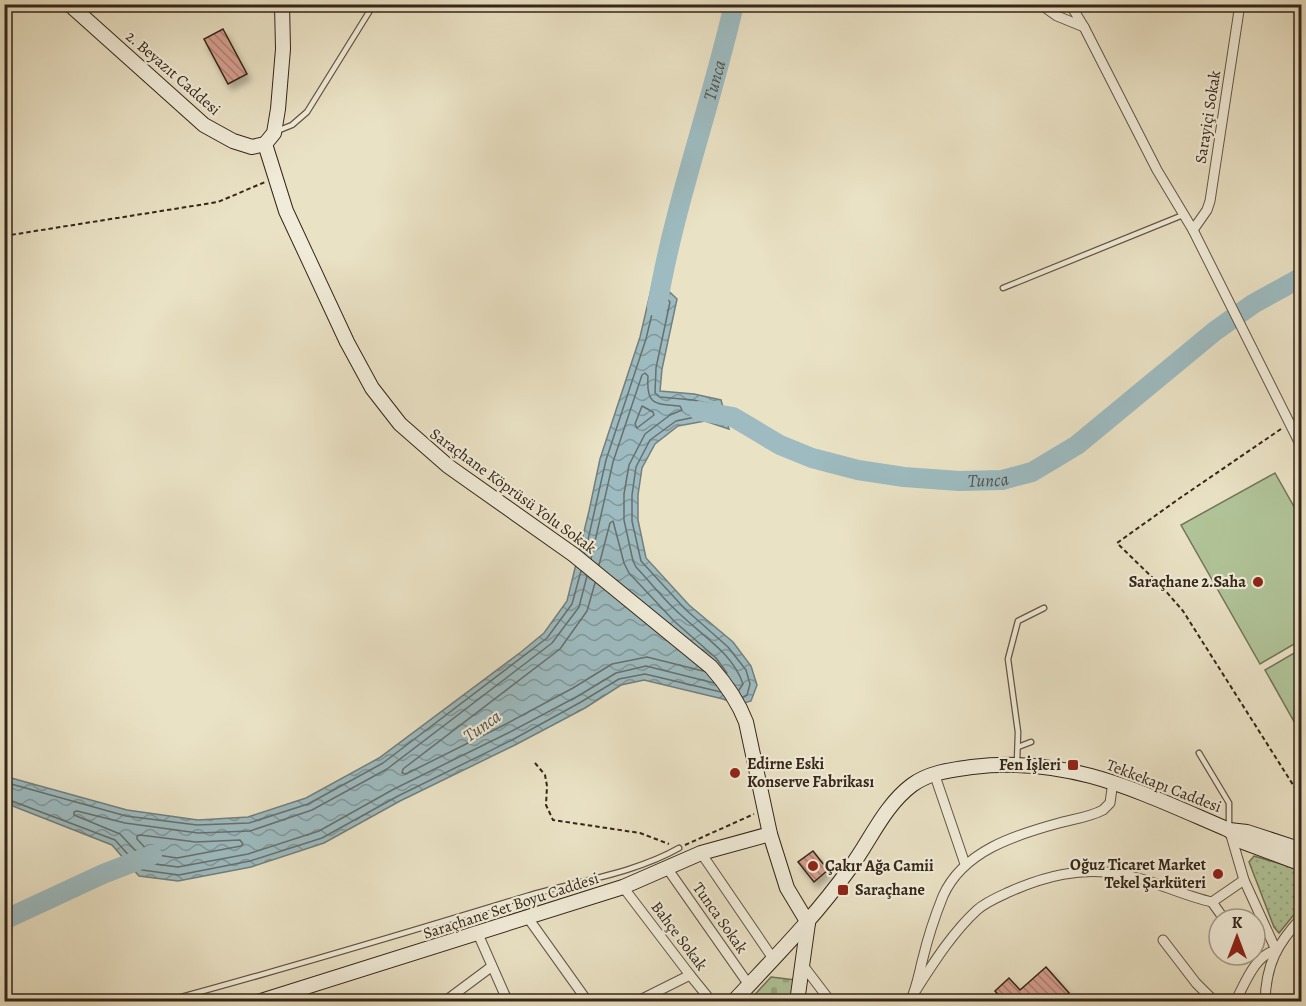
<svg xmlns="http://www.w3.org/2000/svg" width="1306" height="1006" font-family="Alegreya,serif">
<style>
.grass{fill:url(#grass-dots);stroke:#727559;stroke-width:1.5}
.cemetery{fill:url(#cemetery-stones);stroke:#727559;stroke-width:1.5}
.pitch{fill:#b1c499;stroke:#727559;stroke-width:1.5}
.water{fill:url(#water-waves);stroke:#737f7d;stroke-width:1.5}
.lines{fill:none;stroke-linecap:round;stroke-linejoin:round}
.shore{stroke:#68706c;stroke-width:1.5}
.river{stroke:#9dbbc0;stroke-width:20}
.building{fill:url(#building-back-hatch);stroke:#342619;stroke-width:1.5;filter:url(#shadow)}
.lane-casing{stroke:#625544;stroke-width:7}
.street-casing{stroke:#625544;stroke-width:11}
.secondary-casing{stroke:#342619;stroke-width:16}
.path{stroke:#342619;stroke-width:2;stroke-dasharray:4.5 3;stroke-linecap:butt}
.lane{stroke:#f1ecd9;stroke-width:4.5}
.street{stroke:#f1ecd9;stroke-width:9}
.secondary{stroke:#f1ecd9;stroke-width:14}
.poi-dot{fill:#8f2418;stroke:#f1ecd9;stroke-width:2}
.labels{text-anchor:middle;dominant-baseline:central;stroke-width:4.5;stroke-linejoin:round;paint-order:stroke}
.street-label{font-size:16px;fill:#342619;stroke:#f1ecd9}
.poi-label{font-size:16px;font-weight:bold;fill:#342619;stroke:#f1ecd9;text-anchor:end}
.water-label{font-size:18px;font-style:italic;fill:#54534b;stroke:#f1ecd9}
</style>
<defs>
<pattern id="grass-dots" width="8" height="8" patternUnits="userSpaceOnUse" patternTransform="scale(1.5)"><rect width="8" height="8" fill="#b1c499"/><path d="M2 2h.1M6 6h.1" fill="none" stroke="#99a883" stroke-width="1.8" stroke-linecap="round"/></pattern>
<pattern id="cemetery-stones" width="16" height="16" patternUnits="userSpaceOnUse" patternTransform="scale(1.5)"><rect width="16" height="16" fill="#b1c499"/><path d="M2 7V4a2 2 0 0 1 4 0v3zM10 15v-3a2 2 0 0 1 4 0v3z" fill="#99a883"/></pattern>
<pattern id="water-waves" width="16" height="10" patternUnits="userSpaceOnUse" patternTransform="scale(1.5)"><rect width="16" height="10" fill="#9dbbc0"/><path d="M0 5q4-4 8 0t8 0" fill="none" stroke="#81989b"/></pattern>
<pattern id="building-back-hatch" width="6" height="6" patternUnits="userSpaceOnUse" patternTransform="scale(1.5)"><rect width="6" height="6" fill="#d59f8f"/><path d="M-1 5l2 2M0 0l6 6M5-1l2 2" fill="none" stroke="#ae8174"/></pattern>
<filter id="shadow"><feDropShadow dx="3.5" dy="6" stdDeviation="3" flood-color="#0004"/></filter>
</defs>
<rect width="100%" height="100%" fill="#eae2c5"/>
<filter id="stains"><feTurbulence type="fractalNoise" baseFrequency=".00333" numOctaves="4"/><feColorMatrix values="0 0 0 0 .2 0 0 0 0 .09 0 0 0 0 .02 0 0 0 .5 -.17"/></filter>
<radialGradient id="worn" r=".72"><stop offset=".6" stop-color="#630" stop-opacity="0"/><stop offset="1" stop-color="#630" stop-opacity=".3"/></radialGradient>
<polygon class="grass" points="1254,856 1301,870 1301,906 1279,933 1274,927 1249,862"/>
<polygon class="cemetery" points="771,977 795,980 793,1001 748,1002"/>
<g class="pitch">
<polygon points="1275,473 1301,519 1301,640 1260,664 1181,525"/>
<polygon points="1301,649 1301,734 1265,670"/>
</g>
<polygon class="water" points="654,277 677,299 662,369 660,391 694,394 721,400 729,429 705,421 678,426 655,444 642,468 638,495 638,520 646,558 689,605 733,642 751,666 757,685 751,701 738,705 723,699 644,680 621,685 585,708 515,745 400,801 324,843 251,867 178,881 139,876 112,845 5,803 4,776 127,810 198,820 248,817 306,798 379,758 521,652 544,633 567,601 589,511 600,459 640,337"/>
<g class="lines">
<g class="shore">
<polygon points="642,406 653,412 654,415 637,428 635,424"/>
<polyline points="585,553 606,460 646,339 657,293 660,291 670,302 656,368 655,393 660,397 693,400 715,405 719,416 716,418 705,415 676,421 650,440 636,467 632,495 632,521 641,561 685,609 728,647 746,670 750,684 747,695 743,697"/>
<path d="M 591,559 L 613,462 L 642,375 L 645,373 L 648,376 C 646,405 654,404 680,406 L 682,410 L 670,415 L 645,434 L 629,465 L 624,494 L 624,520 L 633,561 L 636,567 C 651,583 665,601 681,615 C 703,636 733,654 743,684 L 739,690"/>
<polyline points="599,565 610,523 613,521 624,563 629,573 674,621 716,658 727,673"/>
<polyline points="587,576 579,607 552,643 387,769 312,810 250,831 198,833 125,823 77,811 74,812 74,815 120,834 147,863 178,867 248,854 319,831 394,789 508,733 578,696 616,673 646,666 714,683"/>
<polyline points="595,583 587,611 560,649 403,769 402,773 406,774 504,725 573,688 612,664 647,657 703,671"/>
<polyline points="4,782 126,816 197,825 249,823 308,804 383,763 547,638 572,604 581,571"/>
<polyline points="4,798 115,840 142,870 179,875 250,861 322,838 398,796 512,740 581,702 619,679 645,674 721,692"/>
<polygon points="140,835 196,842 240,840 243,844 241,846 177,858 151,854 137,839 137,836"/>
</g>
<g class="river">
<path id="s1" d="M 657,307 C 674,205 711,106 734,4"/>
<path id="s2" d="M 699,411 L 733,417 L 780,445 L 812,458 L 858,470 L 904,477 L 959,481 L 1002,480 L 1032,472 L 1077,445 L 1215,331 L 1253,304 L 1302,277"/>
<polyline points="4,920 103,874 152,855"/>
</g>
</g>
<g class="building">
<polygon points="223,29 247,74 228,84 204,39"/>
<polygon points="813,851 828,870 814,882 798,862"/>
<polygon points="1046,967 1069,993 1059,1002 1005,1002 995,991 1009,978 1020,990"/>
</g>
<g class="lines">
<g class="lane-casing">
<g id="lane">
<polyline points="277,131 292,125 307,112 374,4"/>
<polyline points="1003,288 1183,215"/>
<polyline points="1018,747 1031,742"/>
<polyline points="1199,753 1229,803 1229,829"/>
<polyline points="1017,762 1018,732 1008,659 1018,621 1044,608"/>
<path d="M 163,1002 C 285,969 406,933 527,896 C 577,881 633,874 679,848"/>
</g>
</g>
<g class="street-casing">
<g id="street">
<polyline points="1040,4 1057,16 1084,27"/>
<polyline points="1070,4 1084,27 1157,170 1193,230 1302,448"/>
<polyline points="1193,230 1207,210 1210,201 1240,4"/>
<polyline points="934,773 965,864"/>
<polyline points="1230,832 1244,880 1276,950"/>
<polyline points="701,853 774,960"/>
<polyline points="667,868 749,985"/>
<polyline points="623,887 690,975 712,1002"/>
<polyline points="1212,902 1224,919"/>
<polyline points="528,918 588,1002"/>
<polyline points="478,934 508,1002"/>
<polyline points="1163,940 1196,983 1215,1002"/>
<polyline points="802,964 831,1002"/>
<path d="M 916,990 C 934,962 953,932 977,910 C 986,902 998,897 1009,892 C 1045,876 1080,867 1120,874 C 1152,879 1180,895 1212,902 L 1244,880"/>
<polyline points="444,1002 491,967"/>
<polyline points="636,1002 690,975"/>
<path d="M 910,1002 C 917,987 919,973 923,958 C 928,937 935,916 943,896 C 963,851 1015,835 1059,823 C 1074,819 1090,817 1103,810 L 1110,803 L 1113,781"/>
<path d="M 1235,1002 C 1245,984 1254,956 1276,950"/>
<path d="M 1265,1002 C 1266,964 1277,944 1302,917"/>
</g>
</g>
<g class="secondary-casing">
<g id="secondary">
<polyline points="69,4 204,125 233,141 252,147 265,144"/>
<path d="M 265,144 L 286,211 L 347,342 L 372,388 L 400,424 L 448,466 L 574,555 L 711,667 C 726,684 738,701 746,722 L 770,834 L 787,888 L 808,923"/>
<polyline points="265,144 274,133 278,109 283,49 282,4"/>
<polyline points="1229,830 1247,832 1302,850"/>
<polyline points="258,1002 623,887 701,853 770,834"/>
<path d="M 733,1002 C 774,958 815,917 850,868 C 870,841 884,806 912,785 C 930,772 951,770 972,767 C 1071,755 1142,793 1229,830 L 1243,842 L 1302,864"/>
<polyline points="797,1002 808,923"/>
</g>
</g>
<g class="path">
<polyline points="4,236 218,202 265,182"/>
<polyline points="1281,429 1180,498 1117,543 1163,588 1183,611 1302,799"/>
<polyline points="535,763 545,775 547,786 546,805 553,820 640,833 669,844"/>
<polyline points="685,845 754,814"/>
</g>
<use href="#lane" class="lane"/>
<use href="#street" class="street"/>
<use href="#secondary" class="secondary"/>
</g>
<g class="poi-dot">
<circle cx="1258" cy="582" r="6"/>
<rect x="1067" y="759" width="12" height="12" rx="3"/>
<circle cx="735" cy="773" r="6"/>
<circle cx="813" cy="866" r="6"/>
<circle cx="1218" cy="874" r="6"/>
<rect x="837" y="884" width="12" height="12" rx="3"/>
</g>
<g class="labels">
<g class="street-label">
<text transform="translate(173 73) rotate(41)">2. Beyazıt Caddesi</text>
<text transform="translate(1208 117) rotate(-81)">Sarayiçi Sokak</text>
<text transform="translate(513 491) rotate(36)">Saraçhane Köprüsü Yolu Sokak</text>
<text transform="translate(1164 786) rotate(21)">Tekkekapı Caddesi</text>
<text transform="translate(511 906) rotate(-18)">Saraçhane Set Boyu Caddesi</text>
<text transform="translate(720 918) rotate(55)">Tunca Sokak</text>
<text transform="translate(679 936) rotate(53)">Bahçe Sokak</text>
</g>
<g class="poi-label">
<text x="1246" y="582">Saraçhane 2.Saha</text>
<text x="747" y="764" text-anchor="start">Edirne Eski<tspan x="747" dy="18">Konserve Fabrikası</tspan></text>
<text x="1061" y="765">Fen İşleri</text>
<text x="1206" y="865">Oğuz Ticaret Market<tspan x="1206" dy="18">Tekel Şarküteri</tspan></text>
<text x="825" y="866" text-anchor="start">Çakır Ağa Camii</text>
<text x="855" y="890" text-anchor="start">Saraçhane</text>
</g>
<g class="water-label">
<text stroke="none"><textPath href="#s1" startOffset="234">Tunca</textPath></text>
<text stroke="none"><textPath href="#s2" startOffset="302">Tunca</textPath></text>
<text transform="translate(482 726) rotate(-35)">Tunca</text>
</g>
</g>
<rect width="1306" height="1006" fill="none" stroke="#eae2c5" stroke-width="24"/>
<rect x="6" y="6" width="1294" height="994" fill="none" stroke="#342619" stroke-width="3"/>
<rect x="12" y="12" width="1282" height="982" fill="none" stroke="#342619" stroke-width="1.5"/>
<g transform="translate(1237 937)"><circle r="28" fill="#f1ecd9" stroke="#a59d8c" stroke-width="1.5"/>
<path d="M0-4.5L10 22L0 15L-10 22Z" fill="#8f2418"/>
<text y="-9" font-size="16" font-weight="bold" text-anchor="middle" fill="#342619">K</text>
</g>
<rect width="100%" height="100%" filter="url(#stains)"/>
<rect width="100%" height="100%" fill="url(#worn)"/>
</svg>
